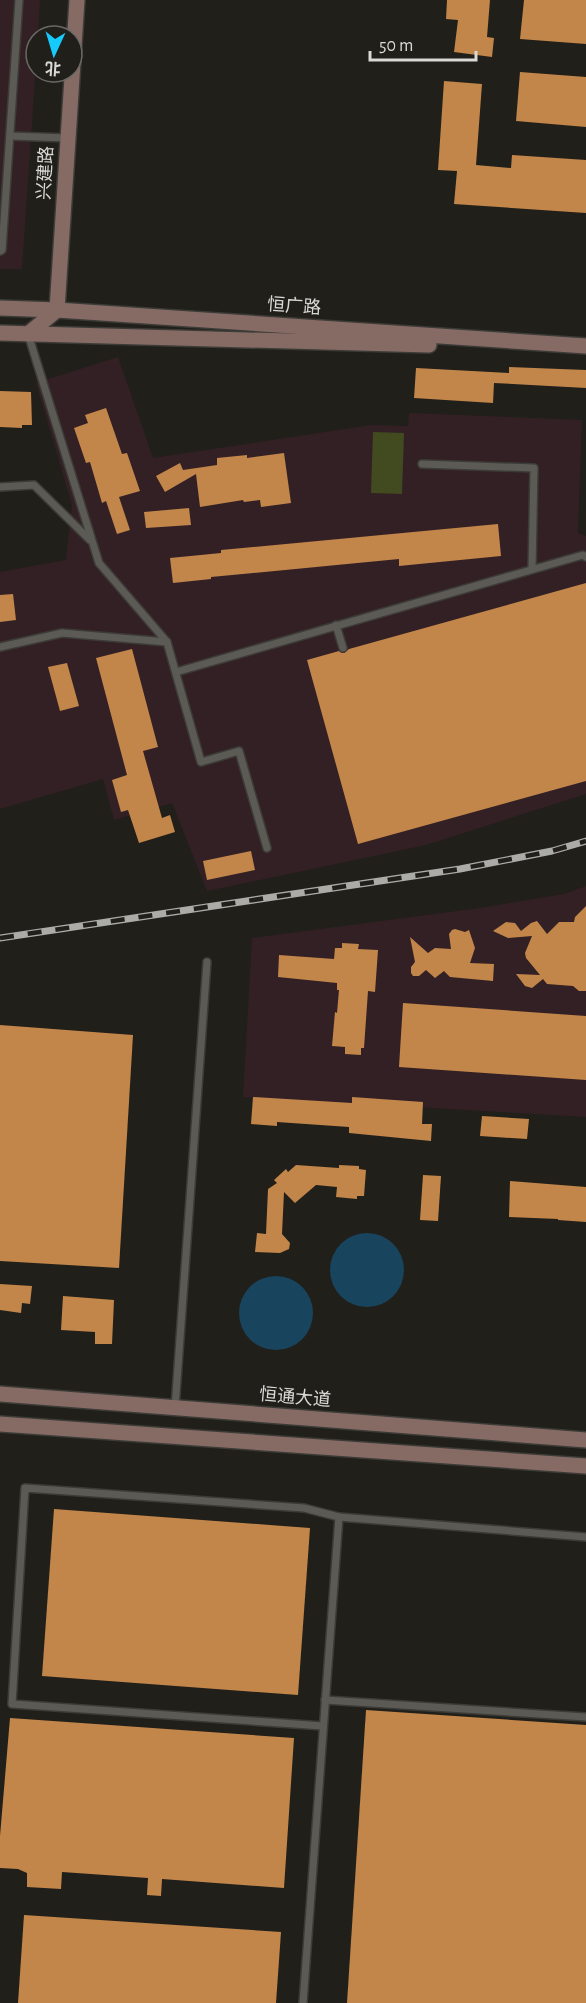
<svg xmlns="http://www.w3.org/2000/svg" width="586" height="2003" font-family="'Alegreya Sans','Noto Sans SC',sans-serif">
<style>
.industrial{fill:#332025}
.green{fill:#424a1f}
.water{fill:#19445d}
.building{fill:#c2864a}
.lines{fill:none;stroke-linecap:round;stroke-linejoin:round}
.lane-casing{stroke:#3c3b37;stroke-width:10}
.secondary-casing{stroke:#3c3b37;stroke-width:18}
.lane{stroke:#5b5a54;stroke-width:7}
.secondary{stroke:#866b64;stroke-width:15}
.rail-casing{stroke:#ababa8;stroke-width:7}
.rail{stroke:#201f1a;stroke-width:4.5;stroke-dasharray:14;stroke-linecap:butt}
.labels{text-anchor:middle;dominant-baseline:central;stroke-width:6;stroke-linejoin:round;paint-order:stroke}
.street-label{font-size:18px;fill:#d9d9d6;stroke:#201f1a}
</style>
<rect width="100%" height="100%" fill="#201f1a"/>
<g class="industrial">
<polygon points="0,0 40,0 38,36 36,36 36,64 22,269 0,269"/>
<polygon points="118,357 153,458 372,425 408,426 409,413 582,420 578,533 586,536 586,794 426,845 207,891 172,803 114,820 103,779 0,809 0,572 66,560 72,505 36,383"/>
<polygon points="586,886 586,1117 243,1097 252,938 480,908 564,894"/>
</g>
<polygon class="green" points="373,432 404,433 402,494 371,493"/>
<g class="water">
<circle cx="367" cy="1270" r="37"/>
<circle cx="276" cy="1313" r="37"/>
</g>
<g class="building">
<polygon points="447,0 490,0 487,37 494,38 492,57 454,52 458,20 446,19"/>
<polygon points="524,0 586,0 586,44 520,39"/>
<polygon points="520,72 586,77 586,127 516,121"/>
<polygon points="444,81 482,84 476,165 511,168 512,155 586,160 586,213 454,204 457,171 438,170"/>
<polygon points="509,367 586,370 586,388 494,383 493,403 414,398 416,368 509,373"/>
<polygon points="0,391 31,392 32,425 22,425 22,428 0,427"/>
<polygon points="106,408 122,454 127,453 140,491 119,497 130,530 117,534 106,501 102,503 90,462 86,463 74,428 88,423 85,415"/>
<polygon points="284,453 291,503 261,507 260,500 244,502 243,500 200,507 196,474 165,492 156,476 180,463 183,470 217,465 217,458 247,455 247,458"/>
<polygon points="189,508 191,525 146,528 144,512"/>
<polygon points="498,524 501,556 399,566 399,559 211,577 211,579 173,583 170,558 221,553 221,550"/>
<polygon points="586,583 586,781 358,844 307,660 339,651 344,653 349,649"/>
<polygon points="13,594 16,620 0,622 0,595"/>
<polygon points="132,649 158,747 143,751 162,818 170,815 175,832 139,843 128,810 121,812 112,780 127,775 96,658"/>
<polygon points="67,663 79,706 60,711 48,667"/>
<polygon points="251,851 255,870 207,880 203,861"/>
<polygon points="586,906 586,991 579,991 573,986 547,984 543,979 532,988 525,986 516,974 540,975 526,958 525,953 532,936 508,938 493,931 506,922 515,923 521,931 531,923 537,921 547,934 559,922 574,922 575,917"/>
<polygon points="455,929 465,932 469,930 475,948 470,963 494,964 493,981 450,977 444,971 435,978 426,970 419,976 413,976 411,973 411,967 415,962 410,937 428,953 435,948 451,949 449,934 452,930"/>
<polygon points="342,943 359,944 358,949 378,950 375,992 368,991 364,1048 361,1048 361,1055 345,1054 345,1047 332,1046 335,1012 337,1013 339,990 337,990 337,983 278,977 279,955 334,959 335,948 342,948"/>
<polygon points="403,1003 586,1016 586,1080 399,1067"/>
<polygon points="0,1025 133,1035 119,1268 0,1261"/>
<polygon points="253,1097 352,1103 352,1097 423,1102 422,1124 432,1124 431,1141 349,1133 349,1127 277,1122 277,1126 251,1124"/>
<polygon points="482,1116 529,1119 527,1139 480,1136"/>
<polygon points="296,1165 339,1168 339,1165 359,1166 359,1169 366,1170 364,1196 357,1196 357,1199 336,1197 337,1187 316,1185 295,1203 284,1192 282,1234 290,1243 289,1249 280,1253 255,1252 257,1233 266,1234 268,1189 277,1183 274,1180 286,1169 288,1172"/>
<polygon points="423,1175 441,1176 438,1221 420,1220"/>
<polygon points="510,1181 586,1187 586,1222 558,1220 558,1219 509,1217"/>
<polygon points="0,1284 32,1286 30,1304 22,1303 21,1313 0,1310"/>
<polygon points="63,1296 114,1300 112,1344 95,1344 95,1332 61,1330"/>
<polygon points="54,1509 310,1528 298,1695 42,1676"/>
<polygon points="366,1710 586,1725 586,2003 347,2003"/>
<polygon points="10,1718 294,1738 284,1888 162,1879 161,1896 147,1895 148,1878 62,1872 61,1889 27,1887 27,1873 18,1869 0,1868 0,1836"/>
<polygon points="24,1915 281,1932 276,2003 18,2003"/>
</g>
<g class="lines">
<g class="lane-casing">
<g id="lane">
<polyline points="10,136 68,138"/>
<polyline points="0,251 2,250 19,0"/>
<polyline points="28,334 99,563 167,642 201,762 239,751 267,848"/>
<polyline points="422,464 534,468 532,569"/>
<polyline points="0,487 34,485 90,540"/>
<polyline points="336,625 343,648"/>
<polyline points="0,647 62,633 167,642"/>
<polyline points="176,672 583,555 586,557"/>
<polyline points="175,1408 207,962"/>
<polyline points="325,1700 586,1717"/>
<polyline points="323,1726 12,1704 25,1488 304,1508 339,1517 586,1537"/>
<polyline points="303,2003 339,1517"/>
</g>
</g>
<g class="secondary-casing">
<g id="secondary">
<polyline points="0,308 57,310 586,346"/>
<polyline points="0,333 429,345"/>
<polyline points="28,334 57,310 77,0"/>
<polyline points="0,1394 586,1440"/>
<polyline points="0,1424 586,1466"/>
</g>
</g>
<use href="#lane" class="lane"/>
<use href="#secondary" class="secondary"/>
<g class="rail-casing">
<polyline id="rail" points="0,938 460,869 552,851 586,841"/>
</g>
<use href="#rail" class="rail"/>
</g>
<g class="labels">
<g class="street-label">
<text transform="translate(46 173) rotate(-87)">兴建路</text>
<text transform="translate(294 307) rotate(4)">恒广路</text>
<text transform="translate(295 1398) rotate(5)">恒通大道</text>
</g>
</g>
<g transform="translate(54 54) rotate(184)"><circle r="28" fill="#201f1a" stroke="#6a6965" stroke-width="1.5"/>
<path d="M0-4.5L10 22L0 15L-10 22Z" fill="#16cafb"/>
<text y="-9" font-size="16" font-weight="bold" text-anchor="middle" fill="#d9d9d6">北</text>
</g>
<path d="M370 51v9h106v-9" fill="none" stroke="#d9d9d6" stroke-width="3"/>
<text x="379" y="51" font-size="18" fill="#d9d9d6" stroke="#201f1a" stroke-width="4.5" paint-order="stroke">50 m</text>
</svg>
